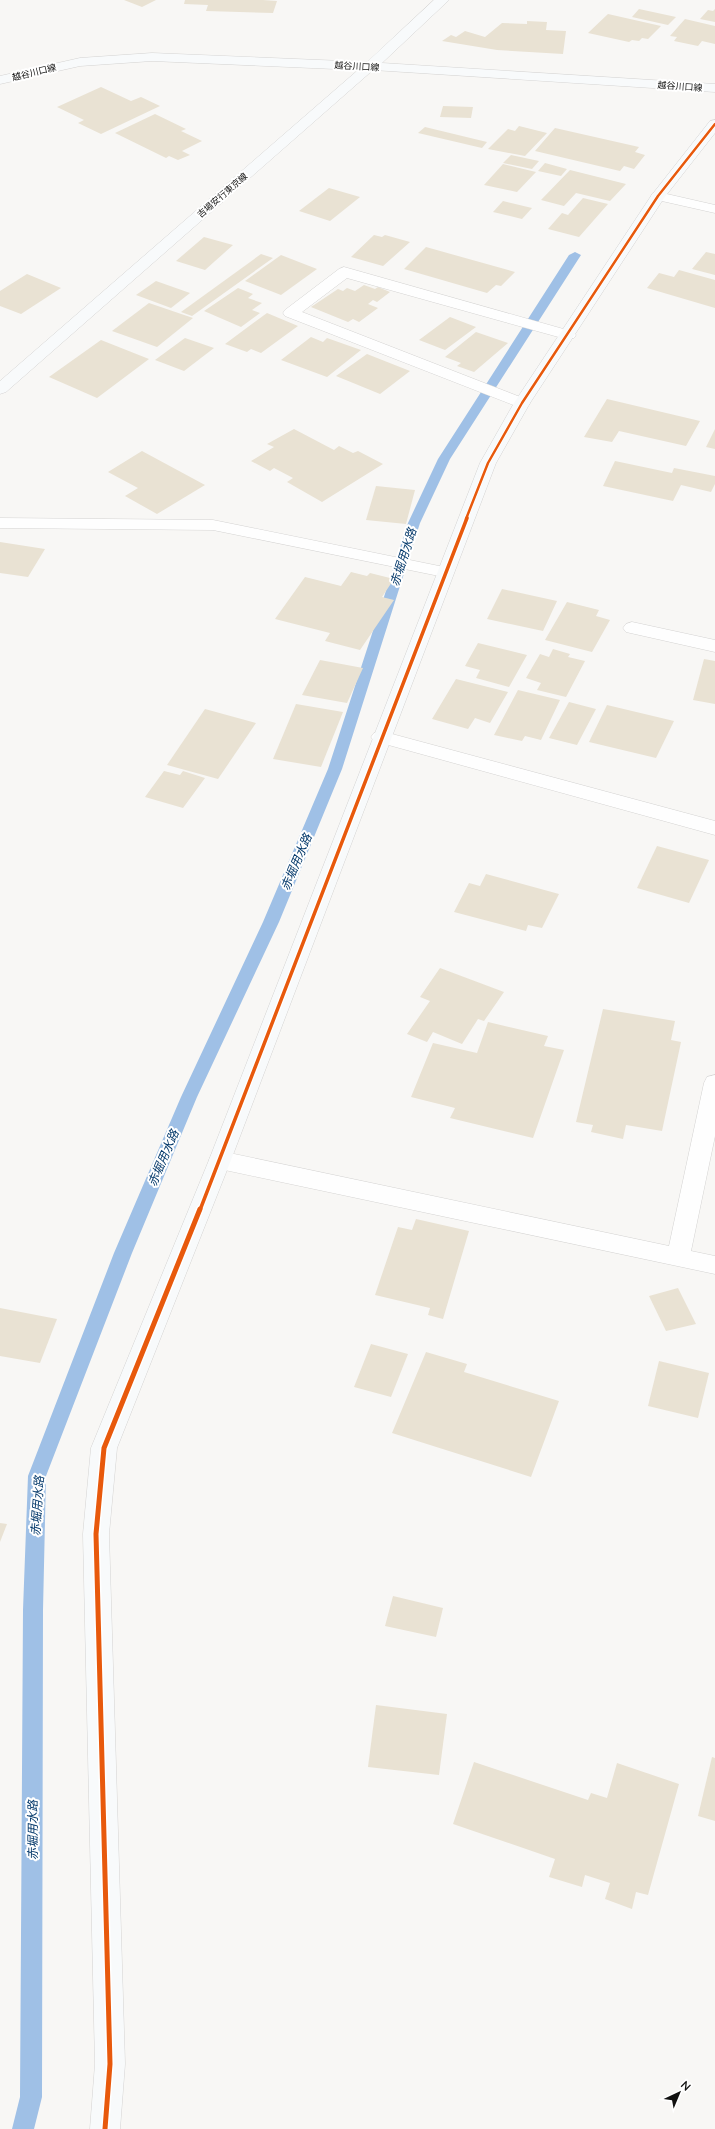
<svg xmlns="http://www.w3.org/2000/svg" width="715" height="2129" font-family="Lato,'Noto Sans JP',sans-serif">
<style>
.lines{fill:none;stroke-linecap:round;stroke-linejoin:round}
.stream{fill:#9fc0e6;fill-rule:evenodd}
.building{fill:#e9e2d3}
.street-casing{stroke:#d4d3d2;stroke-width:1}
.secondary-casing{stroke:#d4d3d2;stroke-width:1}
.street{fill:#fefefe;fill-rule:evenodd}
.secondary{fill:#f8fafb;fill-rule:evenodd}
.cycleway-far2-casing{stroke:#fff;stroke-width:4}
.cycleway-far1-casing{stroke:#fff;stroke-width:6}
.cycleway-casing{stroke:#fff;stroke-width:8}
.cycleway-far2{stroke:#e8590c;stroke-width:2.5}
.cycleway-far1{stroke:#e8590c;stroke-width:3.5}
.cycleway{stroke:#e8590c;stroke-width:5}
.labels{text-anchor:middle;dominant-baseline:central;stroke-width:4;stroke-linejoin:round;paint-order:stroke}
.far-street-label{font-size:9px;fill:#111110;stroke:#fff}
.water-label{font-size:12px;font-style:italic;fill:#03386a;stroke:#fff}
</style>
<rect width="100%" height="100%" fill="#f8f7f5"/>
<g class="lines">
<polygon class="stream" points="575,252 581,255 450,459 420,523 342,769 279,922 197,1097 132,1253 46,1476 43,1610 42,2097 34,2129 12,2129 20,2097 23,1610 28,1476 114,1253 181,1097 263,922 328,769 408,523 438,459 569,255"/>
</g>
<g class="building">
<polygon points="124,0 156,0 142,7"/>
<polygon points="185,0 263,0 277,1 273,13 206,11 208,5 184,4"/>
<polygon points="639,9 676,17 668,25 632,17"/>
<polygon points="715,9 715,22 700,19 708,10 713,11"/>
<polygon points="608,14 661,26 648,39 642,38 639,41 632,40 629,42 588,33"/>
<polygon points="685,19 715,26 715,44 702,41 698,46 674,41 677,37 670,36"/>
<polygon points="527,21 547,22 546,30 566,31 563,54 497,50 442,41 451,35 456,37 465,31 485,37 502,23 527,24"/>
<polygon points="101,87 131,101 141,97 160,106 101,134 78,123 84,120 57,107"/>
<polygon points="443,106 473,107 471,118 440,117"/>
<polygon points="155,114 186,129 181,131 202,141 182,151 190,155 178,160 169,156 166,158 115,133"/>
<polygon points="519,126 547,133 525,156 488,149 508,129 515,131"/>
<polygon points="425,127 487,142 482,148 418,133"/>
<polygon points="555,128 639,147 635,152 645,155 634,169 624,166 620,171 535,151"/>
<polygon points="511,155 539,161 532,169 503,163"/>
<polygon points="545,163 567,169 561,176 538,171"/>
<polygon points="503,164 536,172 517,192 484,185"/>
<polygon points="570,170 626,184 610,201 576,193 564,206 541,200"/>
<polygon points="329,188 360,197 330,221 299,211"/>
<polygon points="583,198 608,204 579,237 548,229 562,213 568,215"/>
<polygon points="503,201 532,208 522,219 493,212"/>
<polygon points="374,235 382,237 385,235 410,242 383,266 351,257"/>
<polygon points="204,237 233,245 205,270 176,261"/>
<polygon points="426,247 515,272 501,286 496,285 487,293 404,269"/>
<polygon points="706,252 715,254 715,275 692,269"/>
<polygon points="261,254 273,258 192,316 181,312"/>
<polygon points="281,255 317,269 281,295 245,281"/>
<polygon points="679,270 715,280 715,308 647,288 659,273 674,277"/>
<polygon points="27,274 61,288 21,314 0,306 0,291"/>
<polygon points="156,281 190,293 171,308 136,295"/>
<polygon points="364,285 375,289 378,287 390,292 377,302 373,300 368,304 378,308 359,322 353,319 348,322 311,307 338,289 343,291 347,288 355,291"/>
<polygon points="238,288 253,294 248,298 262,303 252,310 260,313 241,327 204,311"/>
<polygon points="149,303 193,318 157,347 112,331"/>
<polygon points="267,313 298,326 261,353 251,349 247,352 225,344"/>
<polygon points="450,317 476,327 445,350 419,340"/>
<polygon points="476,332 508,343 474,372 457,366 461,363 445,357"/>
<polygon points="311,337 323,342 327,338 361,350 327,377 281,360"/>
<polygon points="185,338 214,348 184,371 155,360"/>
<polygon points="101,340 149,359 97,398 49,377"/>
<polygon points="367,354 410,371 380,394 336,376"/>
<polygon points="607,399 700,421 686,446 619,431 612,442 584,437"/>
<polygon points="294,429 334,450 339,446 353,453 358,451 383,464 322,502 287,482 293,478 274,468 270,471 251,461 274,447 267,444"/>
<polygon points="715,429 715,449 706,447"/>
<polygon points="142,451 205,485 157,514 125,496 138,488 108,472"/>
<polygon points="615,461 672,473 674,468 715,476 715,484 711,492 681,485 673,501 603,486"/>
<polygon points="376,486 415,490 406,524 366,520"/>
<polygon points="0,542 45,549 28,577 0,573"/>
<polygon points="351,572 367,576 370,573 394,579 382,597 394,600 360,650 325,641 330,633 275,619 305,577 341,586"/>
<polygon points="502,589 557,601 543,631 487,619"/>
<polygon points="567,602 599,610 596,616 610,620 592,652 545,640"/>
<polygon points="478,643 527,655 509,687 476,678 480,670 465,666"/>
<polygon points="553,649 570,654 568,657 585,661 566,697 537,690 541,683 526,678 540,654 549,657"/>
<polygon points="704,659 715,661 715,704 693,700"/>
<polygon points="320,660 363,668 347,703 302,695"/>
<polygon points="456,679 508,692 490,723 475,718 468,729 432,719"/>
<polygon points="518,690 560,700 541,740 525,736 522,741 494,735"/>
<polygon points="569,702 596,709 577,745 549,738"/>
<polygon points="296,704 343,712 321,767 273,759"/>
<polygon points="607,705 674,721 656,758 589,742"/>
<polygon points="205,709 256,723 218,779 167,765"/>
<polygon points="164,771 180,775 183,771 205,778 183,808 145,797"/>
<polygon points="657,846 709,860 689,903 637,888"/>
<polygon points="486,874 559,894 542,928 528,925 526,931 454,912 469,883 480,886"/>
<polygon points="440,968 504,992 484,1021 478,1019 462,1044 433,1032 427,1042 407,1034 430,1001 420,997"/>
<polygon points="603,1009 675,1021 671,1040 681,1042 662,1131 626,1125 623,1139 591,1132 593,1125 576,1122"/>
<polygon points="488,1022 548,1036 544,1046 564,1050 533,1138 450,1118 455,1108 411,1097 433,1043 477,1053"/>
<polygon points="416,1219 469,1231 443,1319 428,1315 430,1308 375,1295 398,1227 412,1230"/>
<polygon points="678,1288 696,1324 666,1331 649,1296"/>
<polygon points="0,1308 57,1319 40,1363 0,1356"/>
<polygon points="371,1344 408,1354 391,1397 354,1387"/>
<polygon points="426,1352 467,1364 464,1372 559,1401 531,1477 392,1433"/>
<polygon points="659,1361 709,1373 698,1418 648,1406"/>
<polygon points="0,1523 7,1524 0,1542"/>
<polygon points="393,1596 443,1608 436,1637 385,1626"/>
<polygon points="376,1705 447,1714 439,1775 368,1767"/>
<polygon points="712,1757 715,1758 715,1821 698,1816"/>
<polygon points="474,1762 588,1800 591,1793 607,1798 617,1763 679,1784 648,1895 636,1892 632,1909 605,1899 610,1883 585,1875 582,1887 549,1877 555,1859 453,1824"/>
</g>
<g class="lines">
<g class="street-casing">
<g id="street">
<polygon points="658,192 715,205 715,213 653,199 651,196 653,193"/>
<polygon points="344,267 574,332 576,335 574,338 562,338 347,278 302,312 528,400 530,403 528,406 516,406 285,316 283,313 285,310 339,269"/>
<polygon points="0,518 213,520 444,567 450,568 453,572 450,576 444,577 213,530 0,528"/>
<polygon points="632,622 715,640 715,652 626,632 623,628 626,624"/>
<polygon points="381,731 715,821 715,835 374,741 371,737 374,733"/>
<polygon points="715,1075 715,1136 691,1251 715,1256 715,1274 220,1169 212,1166 209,1160 212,1154 220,1151 669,1246 704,1083 707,1077"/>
</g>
</g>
<g class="secondary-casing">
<g id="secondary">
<polygon points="434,0 449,0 382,63 715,84 715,92 373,70 6,392 0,394 0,381 358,70 152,61 80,66 0,84 0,76 80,58 152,53 367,62"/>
<polygon points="715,120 715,133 664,198 530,403 496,463 231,1160 117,1448 109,1534 125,2064 120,2129 90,2129 95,2064 83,1534 91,1448 209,1160 480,463 514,403 651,196 710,121"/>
</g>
</g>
<use href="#street" class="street"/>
<use href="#secondary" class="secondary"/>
<g class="cycleway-far2-casing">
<polyline id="cycleway-far2" points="466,519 488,463 522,403 658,196 715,124"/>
</g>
<g class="cycleway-far1-casing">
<polyline id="cycleway-far1" points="200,1210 467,518"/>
</g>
<g class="cycleway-casing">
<polyline id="cycleway" points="105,2129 110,2064 96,1534 104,1448 200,1209"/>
</g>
<use href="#cycleway-far2" class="cycleway-far2"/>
<use href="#cycleway-far1" class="cycleway-far1"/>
<use href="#cycleway" class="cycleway"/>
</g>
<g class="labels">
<g class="far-street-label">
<text transform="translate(357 66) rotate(3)">越谷川口線</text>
<text transform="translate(34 72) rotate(-14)">越谷川口線</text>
<text transform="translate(680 86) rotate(4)">越谷川口線</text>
<text transform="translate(222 195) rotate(-41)">吉場安行東京線</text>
</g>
<g class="water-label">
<text transform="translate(403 557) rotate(-72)">赤堀用水路</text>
<text transform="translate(296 862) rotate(-67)">赤堀用水路</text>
<text transform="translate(163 1158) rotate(-67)">赤堀用水路</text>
<text transform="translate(37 1506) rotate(-86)">赤堀用水路</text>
<text transform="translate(32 1830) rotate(-90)">赤堀用水路</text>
</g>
</g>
<g transform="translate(679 2093) rotate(44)" stroke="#ffffff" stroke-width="3" paint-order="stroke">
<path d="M0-3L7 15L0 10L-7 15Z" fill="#111110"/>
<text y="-6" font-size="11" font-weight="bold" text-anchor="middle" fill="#111110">N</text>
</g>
</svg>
